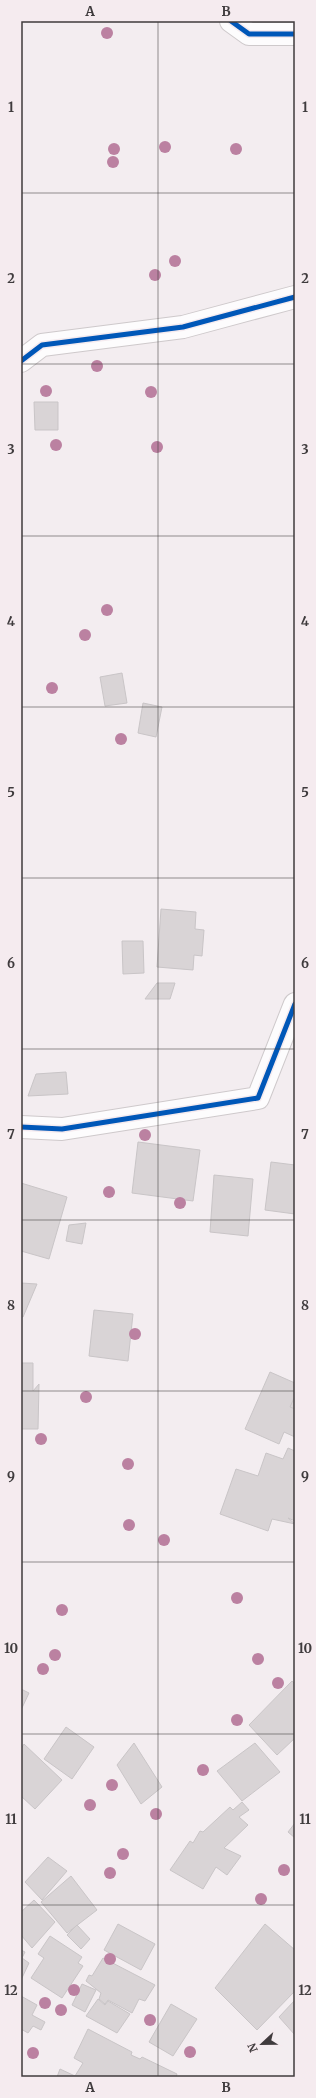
<svg xmlns="http://www.w3.org/2000/svg" width="316" height="2098" font-family="Merriweather,serif">
<style>
.building{fill:#d9d4d6;stroke:#c9c5c7}
.lines{fill:none;stroke-linecap:round;stroke-linejoin:round}
.street-casing{stroke:#cec9cb;stroke-width:24}
.street{stroke:#fdfcfd;stroke-width:22}
.cycleway-casing{stroke:#f5ebef;stroke-width:8}
.cycleway{stroke:#0057b8;stroke-width:5}
.tree{fill:#bb81a1}
.grid{fill:none;stroke:#3f3b3d;stroke-width:1;stroke-opacity:0.55}
.neatline{fill:none;stroke:#3f3b3d;stroke-width:1.5}
.grid-label{font-size:13px;text-anchor:middle;font-weight:bold;fill:#3f3b3d}
</style>
<rect width="100%" height="100%" fill="#f3edf0"/>
<g class="building">
<polygon points="34,402 58,402 58,430 35,430"/>
<polygon points="122,673 127,703 105,706 100,677"/>
<polygon points="143,703 162,707 156,737 138,733"/>
<polygon points="161,909 196,912 195,929 204,930 202,956 194,955 193,970 157,967"/>
<polygon points="122,941 143,941 144,973 123,974"/>
<polygon points="157,983 175,983 170,999 145,999"/>
<polygon points="66,1072 68,1094 28,1096 36,1074"/>
<polygon points="138,1142 200,1150 193,1201 132,1193"/>
<polygon points="271,1162 295,1165 295,1214 265,1210"/>
<polygon points="214,1175 253,1179 248,1236 210,1232"/>
<polygon points="21,1183 67,1197 49,1259 21,1251"/>
<polygon points="86,1223 82,1244 66,1241 69,1225"/>
<polygon points="21,1283 37,1284 23,1317 21,1317"/>
<polygon points="94,1310 133,1314 128,1361 89,1356"/>
<polygon points="21,1363 33,1363 33,1391 39,1384 38,1429 21,1429"/>
<polygon points="270,1372 295,1383 295,1437 284,1432 279,1444 245,1429"/>
<polygon points="294,1398 295,1398 295,1409 290,1407"/>
<polygon points="288,1448 295,1451 295,1521 288,1518 295,1524 272,1519 268,1531 220,1514 236,1469 258,1476 266,1453 283,1459"/>
<polygon points="292,1681 295,1684 295,1738 277,1755 249,1725"/>
<polygon points="21,1689 29,1693 21,1710"/>
<polygon points="66,1727 94,1747 72,1779 44,1759"/>
<polygon points="134,1743 162,1787 141,1804 117,1765"/>
<polygon points="255,1743 280,1772 242,1801 217,1771"/>
<polygon points="24,1744 62,1780 35,1809 21,1796 21,1749"/>
<polygon points="242,1802 249,1810 239,1817 248,1825 224,1848 241,1856 227,1875 216,1867 203,1889 170,1870 190,1841 193,1843 200,1831 203,1832 230,1807 233,1810"/>
<polygon points="295,1823 295,1838 288,1832"/>
<polygon points="48,1857 67,1871 42,1900 25,1882"/>
<polygon points="71,1876 97,1910 67,1933 41,1902"/>
<polygon points="34,1900 55,1922 32,1948 21,1935 21,1912"/>
<polygon points="118,1924 155,1944 141,1970 104,1950"/>
<polygon points="265,1924 295,1950 295,1991 257,2030 215,1988"/>
<polygon points="77,1925 90,1939 81,1949 67,1935"/>
<polygon points="50,1936 82,1957 78,1963 83,1966 62,1998 31,1978 44,1958 38,1954"/>
<polygon points="21,1950 25,1952 22,1958 29,1963 21,1980"/>
<polygon points="103,1958 155,1985 145,2001 139,1999 132,2013 108,2000 105,2004 99,1999 101,1993 86,1981 89,1975 92,1976"/>
<polygon points="82,1984 96,1990 85,2012 72,2005"/>
<polygon points="21,1996 37,2005 32,2015 45,2022 41,2030 33,2026 28,2033 21,2029"/>
<polygon points="98,1999 105,2005 108,2001 130,2014 117,2033 86,2016"/>
<polygon points="295,2000 295,2035 279,2017"/>
<polygon points="171,2004 197,2019 173,2056 149,2042"/>
<polygon points="88,2029 132,2052 131,2055 140,2059 142,2057 177,2074 176,2077 57,2077 60,2069 75,2076 83,2063 74,2058"/>
</g>
<g class="lines">
<g class="street-casing">
<g id="street">
<polyline points="231,21 249,34 295,34"/>
<polyline points="21,361 42,345 183,327 295,297"/>
<polyline points="21,1127 62,1129 258,1098 295,1004"/>
</g>
</g>
<use href="#street" class="street"/>
<g class="cycleway-casing">
<g id="cycleway">
<polyline points="231,21 249,34 295,34"/>
<polyline points="21,361 42,345 183,327 295,297"/>
<polyline points="21,1127 62,1129 258,1098 295,1004"/>
</g>
</g>
<use href="#cycleway" class="cycleway"/>
</g>
<g class="tree">
<circle cx="107" cy="33" r="6"/>
<circle cx="165" cy="147" r="6"/>
<circle cx="114" cy="149" r="6"/>
<circle cx="236" cy="149" r="6"/>
<circle cx="113" cy="162" r="6"/>
<circle cx="175" cy="261" r="6"/>
<circle cx="155" cy="275" r="6"/>
<circle cx="97" cy="366" r="6"/>
<circle cx="46" cy="391" r="6"/>
<circle cx="151" cy="392" r="6"/>
<circle cx="56" cy="445" r="6"/>
<circle cx="157" cy="447" r="6"/>
<circle cx="107" cy="610" r="6"/>
<circle cx="85" cy="635" r="6"/>
<circle cx="52" cy="688" r="6"/>
<circle cx="121" cy="739" r="6"/>
<circle cx="145" cy="1135" r="6"/>
<circle cx="109" cy="1192" r="6"/>
<circle cx="180" cy="1203" r="6"/>
<circle cx="135" cy="1334" r="6"/>
<circle cx="86" cy="1397" r="6"/>
<circle cx="41" cy="1439" r="6"/>
<circle cx="128" cy="1464" r="6"/>
<circle cx="129" cy="1525" r="6"/>
<circle cx="164" cy="1540" r="6"/>
<circle cx="237" cy="1598" r="6"/>
<circle cx="62" cy="1610" r="6"/>
<circle cx="55" cy="1655" r="6"/>
<circle cx="258" cy="1659" r="6"/>
<circle cx="43" cy="1669" r="6"/>
<circle cx="278" cy="1683" r="6"/>
<circle cx="237" cy="1720" r="6"/>
<circle cx="203" cy="1770" r="6"/>
<circle cx="112" cy="1785" r="6"/>
<circle cx="90" cy="1805" r="6"/>
<circle cx="156" cy="1814" r="6"/>
<circle cx="123" cy="1854" r="6"/>
<circle cx="284" cy="1870" r="6"/>
<circle cx="110" cy="1873" r="6"/>
<circle cx="261" cy="1899" r="6"/>
<circle cx="110" cy="1959" r="6"/>
<circle cx="74" cy="1990" r="6"/>
<circle cx="45" cy="2003" r="6"/>
<circle cx="61" cy="2010" r="6"/>
<circle cx="150" cy="2020" r="6"/>
<circle cx="190" cy="2052" r="6"/>
<circle cx="33" cy="2053" r="6"/>
</g>
<path class="grid" d="M 158,21 L 158,2077M 21,193 L 295,193M 21,364 L 295,364M 21,536 L 295,536M 21,707 L 295,707M 21,878 L 295,878M 21,1049 L 295,1049M 21,1220 L 295,1220M 21,1391 L 295,1391M 21,1562 L 295,1562M 21,1734 L 295,1734M 21,1905 L 295,1905"/>
<rect width="316" height="2098" fill="none" stroke="#f5ebef" stroke-width="44"/>
<g transform="translate(262 2044) rotate(248)" stroke="#f5ebef" stroke-width="3" paint-order="stroke">
<path d="M0-3L7 15L0 10L-7 15Z" fill="#3f3b3d"/>
<text y="-6" font-size="11" font-weight="bold" text-anchor="middle" fill="#3f3b3d">N</text>
</g>
<rect x="22" y="22" width="272" height="2054" class="neatline"/>
<g class="grid-label">
<text x="90" y="16">A</text>
<text x="226" y="16">B</text>
<text x="11" y="112">1</text>
<text x="305" y="112">1</text>
<text x="11" y="283">2</text>
<text x="305" y="283">2</text>
<text x="11" y="454">3</text>
<text x="305" y="454">3</text>
<text x="11" y="626">4</text>
<text x="305" y="626">4</text>
<text x="11" y="797">5</text>
<text x="305" y="797">5</text>
<text x="11" y="968">6</text>
<text x="305" y="968">6</text>
<text x="11" y="1139">7</text>
<text x="305" y="1139">7</text>
<text x="11" y="1310">8</text>
<text x="305" y="1310">8</text>
<text x="11" y="1481">9</text>
<text x="305" y="1481">9</text>
<text x="11" y="1653">10</text>
<text x="305" y="1653">10</text>
<text x="11" y="1824">11</text>
<text x="305" y="1824">11</text>
<text x="11" y="1995">12</text>
<text x="305" y="1995">12</text>
<text x="90" y="2092">A</text>
<text x="226" y="2092">B</text>
</g>
</svg>
